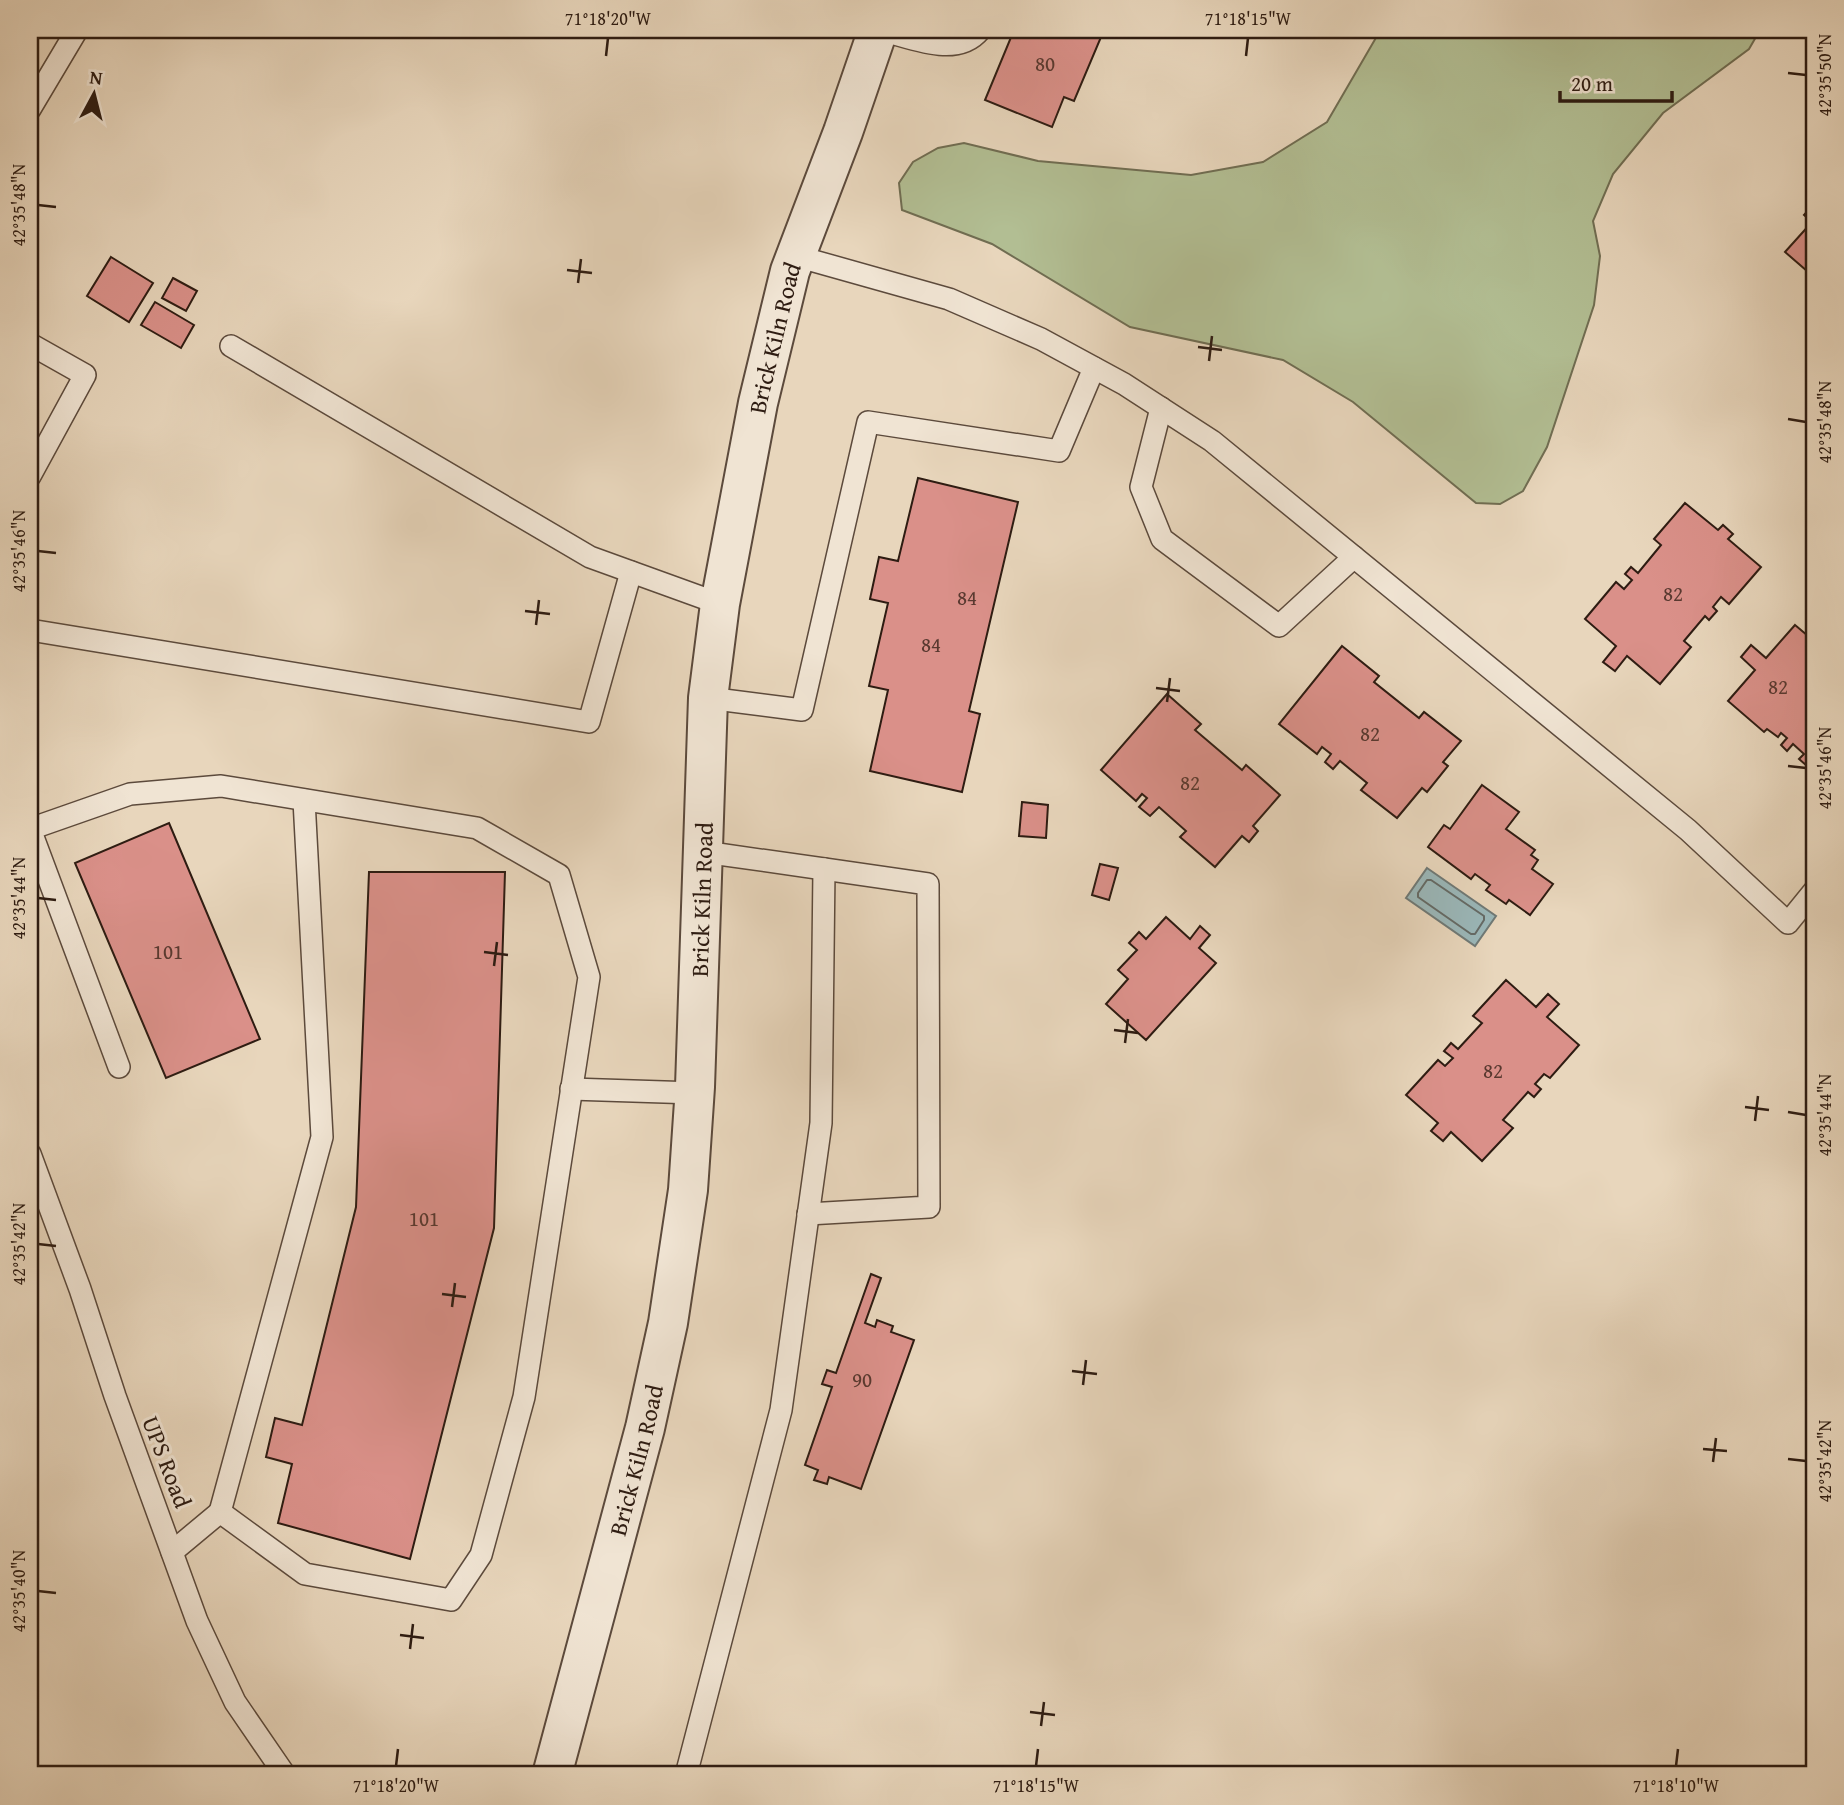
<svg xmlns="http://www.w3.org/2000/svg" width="1844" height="1805" font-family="'Gentium Book Plus',serif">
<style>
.green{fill:#b2be93;stroke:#706d52;stroke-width:2}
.water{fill:#9ab7b9;stroke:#6f7976;stroke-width:2}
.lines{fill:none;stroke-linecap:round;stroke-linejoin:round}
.shore{stroke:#646a66;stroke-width:2}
.building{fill:#da9089;stroke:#2e1c12;stroke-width:2}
.service-casing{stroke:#5c4a3c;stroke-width:24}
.tertiary-casing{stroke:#5c4a3c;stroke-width:42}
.service{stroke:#f0e4d3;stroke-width:21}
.tertiary{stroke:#f0e4d3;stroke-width:38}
.ticks{fill:none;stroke:#2e1c12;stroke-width:2.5}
.labels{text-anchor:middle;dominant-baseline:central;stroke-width:6;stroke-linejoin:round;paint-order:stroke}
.number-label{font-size:21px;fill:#593930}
.street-label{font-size:24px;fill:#2e1c12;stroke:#f0e4d3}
.neatline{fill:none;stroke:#2e1c12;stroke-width:2.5}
.ticks-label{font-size:18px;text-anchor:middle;fill:#2e1c12}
</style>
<rect width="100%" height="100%" fill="#e8d6bc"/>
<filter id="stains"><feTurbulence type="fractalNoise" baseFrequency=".00286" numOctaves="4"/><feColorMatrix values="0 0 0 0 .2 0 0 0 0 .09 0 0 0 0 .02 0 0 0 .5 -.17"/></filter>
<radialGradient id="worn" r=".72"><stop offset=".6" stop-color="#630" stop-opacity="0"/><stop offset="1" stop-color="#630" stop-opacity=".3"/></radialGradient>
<polygon class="green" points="1377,30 1760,30 1749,49 1663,113 1613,174 1593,221 1600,256 1594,305 1547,447 1523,491 1500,504 1476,503 1353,402 1283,360 1130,327 992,244 902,210 899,183 913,162 938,148 964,143 1038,161 1191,175 1263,162 1327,122 1377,36"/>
<polygon class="water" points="1427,868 1496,916 1475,946 1406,898"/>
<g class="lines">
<polygon class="shore" points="1427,880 1431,880 1484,916 1484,920 1475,934 1471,934 1418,897 1418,893"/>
</g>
<g class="building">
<polygon points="1014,30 1104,30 1074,101 1064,97 1052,127 985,100"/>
<polygon points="1814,204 1814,277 1785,252 1812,222 1804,215"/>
<polygon points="111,257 153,283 129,322 87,296"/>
<polygon points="173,278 197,291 186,311 162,298"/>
<polygon points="155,302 194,325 181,348 141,325"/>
<polygon points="918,478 1018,502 969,711 980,714 962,792 870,771 888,690 869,686 888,603 870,599 879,557 898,561"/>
<polygon points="1685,503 1718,530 1723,525 1733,534 1728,539 1761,567 1729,604 1721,597 1713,607 1717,611 1709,620 1705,616 1684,641 1691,647 1660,684 1627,656 1615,671 1603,662 1616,646 1585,619 1616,582 1624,589 1632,580 1625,574 1631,567 1638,573 1661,545 1654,539"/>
<polygon points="1795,625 1814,641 1814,772 1799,759 1804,754 1793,744 1787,751 1781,745 1787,738 1781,733 1778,737 1767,729 1764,732 1728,701 1755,670 1741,657 1751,645 1766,658"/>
<polygon points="1342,646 1379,676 1374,682 1419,718 1424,712 1461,741 1443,762 1448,766 1427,792 1422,788 1397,818 1361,790 1367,783 1340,761 1333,769 1325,762 1331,754 1322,747 1317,754 1279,724"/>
<polygon points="1167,694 1201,724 1195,730 1242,770 1246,765 1280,795 1253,826 1258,831 1249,842 1242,836 1215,867 1180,837 1186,831 1159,807 1150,816 1139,807 1147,798 1142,794 1136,801 1101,770"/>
<polygon points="1482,785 1519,812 1506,829 1535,850 1531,855 1538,860 1532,869 1553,884 1530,915 1509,900 1506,904 1486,890 1490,885 1475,874 1471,879 1428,847 1444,825 1450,829"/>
<polygon points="1022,802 1048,805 1046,838 1019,836"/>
<polygon points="169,823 260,1039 166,1078 75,863"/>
<polygon points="1100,864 1118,868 1109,900 1092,895"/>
<polygon points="369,872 505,872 494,1228 410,1559 278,1523 292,1464 266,1457 275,1418 302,1425 356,1207"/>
<polygon points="1166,917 1190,939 1200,926 1210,935 1199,948 1216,963 1146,1040 1106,1004 1128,979 1118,970 1137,950 1129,943 1139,932 1146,939"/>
<polygon points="1506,980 1536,1007 1548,994 1559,1004 1547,1017 1579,1045 1550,1078 1544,1074 1535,1084 1541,1089 1534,1097 1528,1092 1503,1120 1513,1128 1482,1161 1451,1132 1443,1141 1431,1131 1438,1123 1406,1095 1438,1060 1445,1066 1453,1058 1444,1051 1451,1043 1458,1049 1482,1023 1473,1016"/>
<polygon points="871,1274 881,1278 865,1323 875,1327 877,1320 893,1326 891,1332 914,1340 861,1489 829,1477 827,1484 814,1480 818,1470 805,1465 832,1387 822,1384 827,1370 836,1373"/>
</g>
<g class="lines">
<g class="service-casing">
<g id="service">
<path d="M 880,30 C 911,37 956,59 980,30"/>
<polyline points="30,109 77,30"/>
<polyline points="796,256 949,299 1041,339 1124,384 1212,441 1688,830 1788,923 1814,891"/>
<polyline points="30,344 85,375 30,476"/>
<polyline points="231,346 590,557 720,604"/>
<polyline points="1161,408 1141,487 1162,539 1279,626 1354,557"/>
<polyline points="30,630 589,722 631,572"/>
<polyline points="708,698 802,710 868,422 1059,451 1094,368"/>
<polyline points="30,829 130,794 221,786 477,828 559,875 589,977 524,1397 481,1555 451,1600 305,1574 220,1512 172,1552"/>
<polyline points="30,829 119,1067"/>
<polyline points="571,1089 695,1093"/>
<polyline points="30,1154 80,1289 115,1396 197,1621 235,1702 285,1775"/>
<polyline points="808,1214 929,1207 928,884 824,869"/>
<polyline points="220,1512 322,1137 304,800"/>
<polyline points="686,1775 781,1410 821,1123 824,869 704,852"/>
</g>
</g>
<g class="tertiary-casing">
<g id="tertiary">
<path id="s1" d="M 552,1775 L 645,1428 L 668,1323 L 688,1190 L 695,1087 L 708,698 L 720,604 L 758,403 L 790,271 L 843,132 L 878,30"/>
</g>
</g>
<use href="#service" class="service"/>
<use href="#tertiary" class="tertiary"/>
</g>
<path class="ticks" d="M 606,56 L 608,38M 1246,56 L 1248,38M 1788,73 L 1806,75M 38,205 L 56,207M 567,270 L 592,273M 578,283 L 581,259M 1198,347 L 1222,350M 1209,361 L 1212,336M 1788,419 L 1806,422M 38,551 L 56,553M 525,611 L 550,614M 536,625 L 539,600M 1156,688 L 1180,691M 1167,702 L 1170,678M 1788,766 L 1806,768M 38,898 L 56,900M 484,952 L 508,955M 494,966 L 497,942M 1114,1030 L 1138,1033M 1125,1043 L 1128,1019M 1745,1107 L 1769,1110M 1788,1112 L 1806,1115M 1755,1121 L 1758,1096M 38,1244 L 56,1246M 442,1294 L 466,1297M 452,1307 L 455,1283M 1072,1371 L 1097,1374M 1083,1385 L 1086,1360M 1703,1449 L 1727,1451M 1788,1459 L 1806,1461M 1713,1462 L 1716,1438M 38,1591 L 56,1593M 400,1635 L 424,1638M 410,1649 L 413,1624M 1030,1712 L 1055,1715M 1041,1726 L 1044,1702M 396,1766 L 398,1749M 1036,1766 L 1038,1749M 1676,1766 L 1678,1749"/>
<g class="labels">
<g class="number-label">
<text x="1045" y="63">80</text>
<text x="1673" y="593">82</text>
<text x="967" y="597">84</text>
<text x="931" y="644">84</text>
<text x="1778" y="686">82</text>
<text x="1370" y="733">82</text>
<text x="1190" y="782">82</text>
<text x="168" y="951">101</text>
<text x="1493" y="1070">82</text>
<text x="424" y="1218">101</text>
<text x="862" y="1379">90</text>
</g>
<g class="street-label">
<text stroke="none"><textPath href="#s1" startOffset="1460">Brick Kiln Road</textPath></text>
<text stroke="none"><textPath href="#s1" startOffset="892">Brick Kiln Road</textPath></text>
<text stroke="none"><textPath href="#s1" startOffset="326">Brick Kiln Road</textPath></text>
<text transform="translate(167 1462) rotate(69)">UPS Road</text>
</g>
</g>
<rect width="1844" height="1805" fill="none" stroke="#e8d6bc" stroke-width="77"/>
<g transform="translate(94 94) rotate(7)" stroke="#f0e4d3" stroke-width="5" paint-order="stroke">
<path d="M0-5L12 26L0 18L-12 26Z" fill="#2e1c12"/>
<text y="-10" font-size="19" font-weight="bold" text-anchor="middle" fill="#2e1c12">N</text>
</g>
<path d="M1560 91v10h112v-10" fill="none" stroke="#2e1c12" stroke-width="3.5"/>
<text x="1571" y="91" font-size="21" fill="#2e1c12" stroke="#f0e4d3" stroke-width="5" paint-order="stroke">20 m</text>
<rect x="38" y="38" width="1768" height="1728" class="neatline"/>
<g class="ticks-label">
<text x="608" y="25">71°18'20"W</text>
<text x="1248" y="25">71°18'15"W</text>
<text transform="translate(1825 75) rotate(-90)" y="6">42°35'50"N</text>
<text transform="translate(19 205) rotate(-90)" y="6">42°35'48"N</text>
<text transform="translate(1825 422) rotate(-90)" y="6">42°35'48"N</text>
<text transform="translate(19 551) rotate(-90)" y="6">42°35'46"N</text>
<text transform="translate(1825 768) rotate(-90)" y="6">42°35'46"N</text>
<text transform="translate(19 898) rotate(-90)" y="6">42°35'44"N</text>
<text transform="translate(1825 1115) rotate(-90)" y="6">42°35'44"N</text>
<text transform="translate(19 1244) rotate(-90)" y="6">42°35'42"N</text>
<text transform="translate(1825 1461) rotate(-90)" y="6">42°35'42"N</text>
<text transform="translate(19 1591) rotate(-90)" y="6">42°35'40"N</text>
<text x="396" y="1792">71°18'20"W</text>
<text x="1036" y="1792">71°18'15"W</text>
<text x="1676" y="1792">71°18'10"W</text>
</g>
<rect width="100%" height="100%" filter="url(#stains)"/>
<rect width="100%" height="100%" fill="url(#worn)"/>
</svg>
